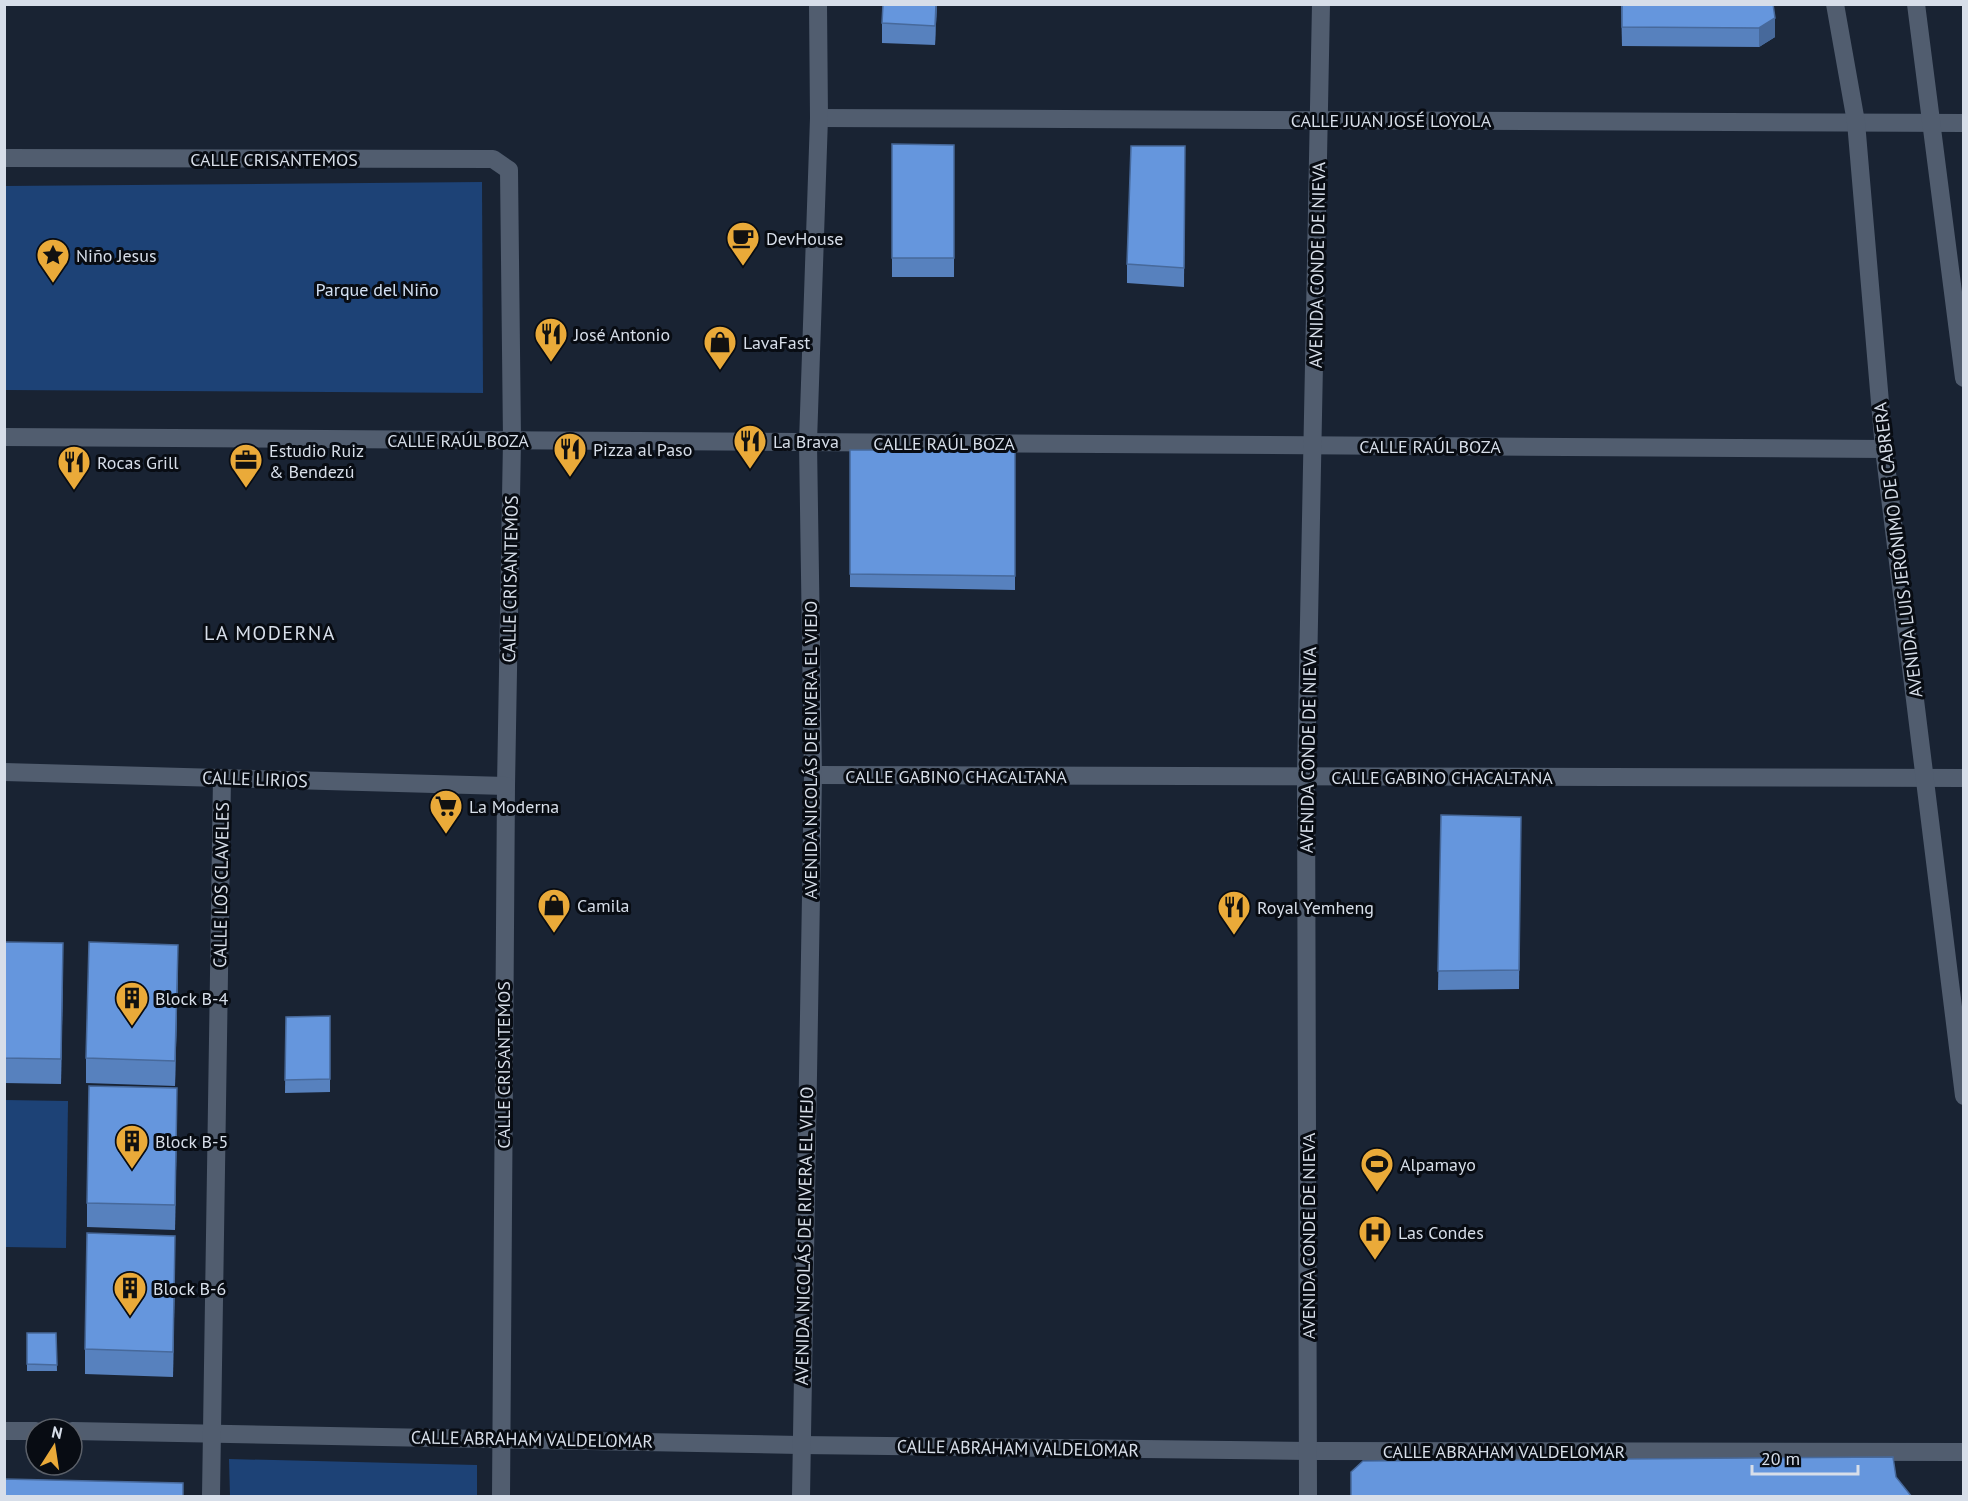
<svg xmlns="http://www.w3.org/2000/svg" width="1968" height="1501" font-family="'PT Sans',sans-serif">
<style>
.green{fill:#1d4276}
.lines{fill:none;stroke-linecap:round;stroke-linejoin:round}
.street{stroke:#515d6f;stroke-width:18}
.secondary{stroke:#515d6f;stroke-width:18}
.wall{fill:#5781be}
.shaded-wall{fill:#47699b}
.building{fill:#6596dd;stroke:#47699b;stroke-width:1.5}
.labels{text-anchor:middle;dominant-baseline:central;stroke-width:6;stroke-linejoin:round;paint-order:stroke}
.street-label{font-size:18px;fill:#d7dee9;stroke:#080c13}
.poi-label{font-size:18px;fill:#d7dee9;stroke:#080c13;text-anchor:start}
.park-label{font-size:18px;fill:#d3e1f4;stroke:#080c13}
.neighbourhood-label{font-size:20px;letter-spacing:1.5px;fill:#d7dee9;stroke:#080c13}
</style>
<rect width="100%" height="100%" fill="#192333"/>
<g class="green">
<polygon points="482,182 483,393 5,390 5,186"/>
<polygon points="5,1100 68,1101 66,1248 5,1247"/>
<polygon points="229,1459 477,1465 477,1496 230,1496"/>
</g>
<g class="lines">
<g class="street">
<polyline points="819,118 1964,123"/>
<polyline points="4,158 493,159 509,170 512,440 506,786 501,1496"/>
<polyline points="4,437 1884,449"/>
<polyline points="4,772 506,786"/>
<polyline points="813,775 1964,778"/>
<polyline points="4,1431 36,1431"/>
<polyline points="72,1431 800,1445 1309,1451 1964,1452"/>
<polyline points="211,1496 222,778"/>
<polyline points="801,1496 813,775 808,442 819,118 818,4"/>
<polyline points="1308,1496 1306,776 1321,4"/>
</g>
<g class="secondary">
<polyline points="1835,4 1856,122 1884,449 1964,1096"/>
<polyline points="1916,4 1964,378"/>
</g>
</g>
<g class="wall">
<polygon points="937,4 935,45 882,43 882,23"/>
<polygon points="1621,4 1773,4 1775,37 1759,47 1622,46"/>
<polygon points="892,144 954,145 954,277 892,277"/>
<polygon points="1185,146 1184,287 1127,283 1127,264"/>
<polygon points="850,450 1015,450 1015,590 850,587"/>
<polygon points="1441,815 1521,817 1519,989 1438,990"/>
<polygon points="4,942 63,968 61,1084 4,1083"/>
<polygon points="178,970 175,1086 86,1083 86,1058"/>
<polygon points="330,1016 330,1092 285,1093 286,1017"/>
<polygon points="177,1113 175,1230 87,1227 87,1203"/>
<polygon points="175,1261 173,1377 85,1374 85,1349"/>
<polygon points="27,1333 56,1333 57,1371 27,1371"/>
</g>
<g class="shaded-wall">
<polygon points="936,4 937,4 935,45 935,26"/>
<polygon points="1775,18 1775,37 1759,47 1759,28"/>
<polygon points="63,943 63,968 61,1084 61,1059"/>
<polygon points="178,945 178,970 175,1086 175,1061"/>
<polygon points="177,1088 177,1113 175,1230 175,1205"/>
<polygon points="175,1236 175,1261 173,1377 173,1352"/>
</g>
<g class="building">
<polygon points="883,4 936,4 935,26 882,23"/>
<polygon points="1622,4 1773,4 1775,18 1759,28 1622,27"/>
<polygon points="892,144 954,145 954,258 892,258"/>
<polygon points="1131,146 1185,146 1184,268 1127,264"/>
<polygon points="850,450 1015,450 1015,576 850,574"/>
<polygon points="1441,815 1521,817 1519,970 1438,971"/>
<polygon points="4,942 63,943 61,1059 4,1058"/>
<polygon points="89,942 178,945 175,1061 86,1058"/>
<polygon points="330,1016 330,1079 285,1080 286,1017"/>
<polygon points="89,1086 177,1088 175,1205 87,1203"/>
<polygon points="87,1233 175,1236 173,1352 85,1349"/>
<polygon points="27,1333 56,1333 57,1365 27,1364"/>
<polygon points="1893,1457 1896,1477 1912,1497 1351,1497 1351,1472 1363,1461"/>
<polygon points="4,1479 183,1483 183,1497 4,1497"/>
</g>
<defs>
<g id="cafe-pin" transform="scale(1.725)"><path d="M0 17L-7.5 6A9.5 9.5 0 1 1 7.5 6Z" fill="#eaaa39" stroke="#080c13"/><path d="M-5.5-4.5H6V0H3Q3 3.5 0 3.5H-2.5Q-5.5 3.5-5.5 0ZM3-3.2v2h1.7v-2ZM-6 4.5H4V6H-6Z" fill="#111"/></g>
<g id="sight-pin" transform="scale(1.725)"><path d="M0 17L-7.5 6A9.5 9.5 0 1 1 7.5 6Z" fill="#eaaa39" stroke="#080c13"/><path d="M0-6L1.8-2.2L6-1.7L2.9 1.2L3.7 5.4L0 3.3L-3.7 5.4L-2.9 1.2L-6-1.7L-1.8-2.2Z" fill="#111"/></g>
<g id="restaurant-pin" transform="scale(1.725)"><path d="M0 17L-7.5 6A9.5 9.5 0 1 1 7.5 6Z" fill="#eaaa39" stroke="#080c13"/><path d="M-5-6h1v4h1v-4h1v4h1v-4h1v5L-1.5 .5V6h-2V.5L-5-1ZM5-6V6H3V1.5H1.5Q1.5-4 5-6Z" fill="#111"/></g>
<g id="shop-pin" transform="scale(1.725)"><path d="M0 17L-7.5 6A9.5 9.5 0 1 1 7.5 6Z" fill="#eaaa39" stroke="#080c13"/><path d="M-5-2.5h2.3a2.7 3.5 0 0 1 5.4 0H5L5.5 6h-11ZM-1.5-2.5h3a1.5 2.3 0 0 0-3 0Z" fill="#111"/></g>
<g id="office-pin" transform="scale(1.725)"><path d="M0 17L-7.5 6A9.5 9.5 0 1 1 7.5 6Z" fill="#eaaa39" stroke="#080c13"/><path d="M-6-3h4V-5.5h4V-3h4V5H-6ZM-1-4.5V-3h2v-1.5ZM-6 0V1H6V0Z" fill="#111"/></g>
<g id="supermarket-pin" transform="scale(1.725)"><path d="M0 17L-7.5 6A9.5 9.5 0 1 1 7.5 6Z" fill="#eaaa39" stroke="#080c13"/><path d="M-6-5.5h2.5l.6 2H6L4.5 2H-2.5L-4.4-4H-6ZM-1.5 3.2a1.3 1.3 0 1 0 .1 0ZM3 3.2a1.3 1.3 0 1 0 .1 0Z" fill="#111"/></g>
<g id="building-pin" transform="scale(1.725)"><path d="M0 17L-7.5 6A9.5 9.5 0 1 1 7.5 6Z" fill="#eaaa39" stroke="#080c13"/><path d="M-4-6H4V6H1V3H-1V6H-4ZM-2.5-4.3h1.7v1.8h-1.7ZM.8-4.3h1.7v1.8H.8ZM-2.5-1h1.7V.8h-1.7ZM.8-1h1.7V.8H.8Z" fill="#111"/></g>
<g id="stadium-pin" transform="scale(1.725)"><path d="M0 17L-7.5 6A9.5 9.5 0 1 1 7.5 6Z" fill="#eaaa39" stroke="#080c13"/><path d="M0-5a6.5 5 0 1 0 0 10a6.5 5 0 1 0 0-10ZM-3.5-1.8h7v3.6h-7Z" fill="#111"/></g>
<g id="hospital-pin" transform="scale(1.725)"><path d="M0 17L-7.5 6A9.5 9.5 0 1 1 7.5 6Z" fill="#eaaa39" stroke="#080c13"/><path d="M-5-5h3v3.5h4V-5h3V5h-3V1.5h-4V5h-3Z" fill="#111"/></g>
</defs>
<g fill-rule="evenodd">
<use href="#cafe-pin" x="743" y="238"/>
<use href="#sight-pin" x="53" y="255"/>
<use href="#restaurant-pin" x="551" y="334"/>
<use href="#shop-pin" x="720" y="342"/>
<use href="#restaurant-pin" x="750" y="441"/>
<use href="#restaurant-pin" x="570" y="449"/>
<use href="#office-pin" x="246" y="460"/>
<use href="#restaurant-pin" x="74" y="462"/>
<use href="#supermarket-pin" x="446" y="806"/>
<use href="#shop-pin" x="554" y="905"/>
<use href="#restaurant-pin" x="1234" y="907"/>
<use href="#building-pin" x="132" y="998"/>
<use href="#building-pin" x="132" y="1141"/>
<use href="#stadium-pin" x="1377" y="1164"/>
<use href="#hospital-pin" x="1375" y="1232"/>
<use href="#building-pin" x="130" y="1288"/>
</g>
<g class="labels">
<g class="street-label">
<text x="1391" y="120">CALLE JUAN JOSÉ LOYOLA</text>
<text x="274" y="159">CALLE CRISANTEMOS</text>
<text transform="translate(1317 265) rotate(-89)">AVENIDA CONDE DE NIEVA</text>
<text x="458" y="440">CALLE RAÚL BOZA</text>
<text x="944" y="443">CALLE RAÚL BOZA</text>
<text x="1430" y="446">CALLE RAÚL BOZA</text>
<text transform="translate(1898 550) rotate(-97)">AVENIDA LUIS JERÓNIMO DE CABRERA</text>
<text transform="translate(510 579) rotate(-89)">CALLE CRISANTEMOS</text>
<text transform="translate(810 750) rotate(-90)">AVENIDA NICOLÁS DE RIVERA EL VIEJO</text>
<text transform="translate(1308 750) rotate(-89)">AVENIDA CONDE DE NIEVA</text>
<text x="956" y="776">CALLE GABINO CHACALTANA</text>
<text x="1442" y="777">CALLE GABINO CHACALTANA</text>
<text transform="translate(255 779) rotate(2)">CALLE LIRIOS</text>
<text transform="translate(221 885) rotate(-89)">CALLE LOS CLAVELES</text>
<text transform="translate(503 1065) rotate(-90)">CALLE CRISANTEMOS</text>
<text transform="translate(804 1236) rotate(-89)">AVENIDA NICOLÁS DE RIVERA EL VIEJO</text>
<text transform="translate(1308 1236) rotate(-90)">AVENIDA CONDE DE NIEVA</text>
<text transform="translate(532 1439) rotate(1)">CALLE ABRAHAM VALDELOMAR</text>
<text transform="translate(1018 1448) rotate(1)">CALLE ABRAHAM VALDELOMAR</text>
<text x="1504" y="1451">CALLE ABRAHAM VALDELOMAR</text>
</g>
<g class="poi-label">
<text x="766" y="238">DevHouse</text>
<text x="76" y="255">Niño Jesus</text>
<text x="574" y="334">José Antonio</text>
<text x="743" y="342">LavaFast</text>
<text x="773" y="441">La Brava</text>
<text x="593" y="449">Pizza al Paso</text>
<text x="269" y="450">Estudio Ruiz<tspan x="269" dy="21">&amp; Bendezú</tspan></text>
<text x="97" y="462">Rocas Grill</text>
<text x="469" y="806">La Moderna</text>
<text x="577" y="905">Camila</text>
<text x="1257" y="907">Royal Yemheng</text>
<text x="155" y="998">Block B-4</text>
<text x="155" y="1141">Block B-5</text>
<text x="1400" y="1164">Alpamayo</text>
<text x="1398" y="1232">Las Condes</text>
<text x="153" y="1288">Block B-6</text>
</g>
<g class="park-label">
<text x="377" y="289">Parque del Niño</text>
</g>
<g class="neighbourhood-label">
<text x="270" y="633">LA MODERNA</text>
</g>
</g>
<rect width="1968" height="1501" fill="none" stroke="#d7dee9" stroke-width="12"/>
<g transform="translate(54 1447) rotate(12)"><circle r="28" fill="#080c13" stroke="#5b6069" stroke-width="1.5"/>
<path d="M0-4.5L10 22L0 15L-10 22Z" fill="#eaaa39"/>
<text y="-9" font-size="16" font-weight="bold" text-anchor="middle" fill="#d7dee9">N</text>
</g>
<path d="M1752 1465v9h106v-9" fill="none" stroke="#d7dee9" stroke-width="3"/>
<text x="1761" y="1465" font-size="18" fill="#d7dee9" stroke="#080c13" stroke-width="4.5" paint-order="stroke">20 m</text>
</svg>
